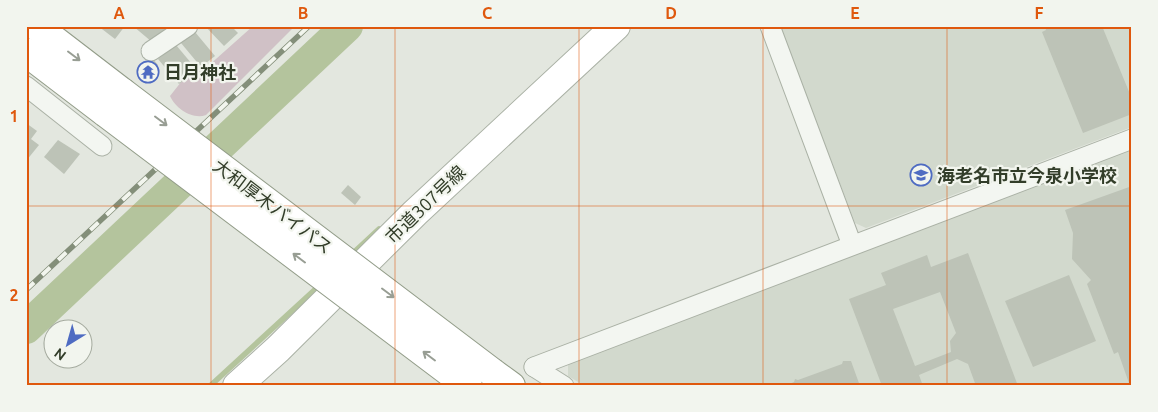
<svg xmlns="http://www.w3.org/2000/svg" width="1158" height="412" font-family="Ubuntu,'Noto Sans JP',sans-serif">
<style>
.built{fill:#d2d9cd}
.green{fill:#d0c1c6}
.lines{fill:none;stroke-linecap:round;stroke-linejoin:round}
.stream{stroke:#b4c49d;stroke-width:5.5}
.river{stroke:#b4c49d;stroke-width:32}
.building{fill:#bdc3b7;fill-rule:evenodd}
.street-casing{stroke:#aab1a5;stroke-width:21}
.secondary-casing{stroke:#aab1a5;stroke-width:30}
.highway-casing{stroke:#929c88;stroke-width:30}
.street{stroke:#f3f6f1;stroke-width:19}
.secondary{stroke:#fff;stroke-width:28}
.highway{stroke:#fff;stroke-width:28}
.rail-casing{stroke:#848f7a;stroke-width:5.5}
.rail{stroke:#f2f5ee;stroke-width:4;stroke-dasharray:11;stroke-linecap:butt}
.highway-bridge-casing{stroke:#929c88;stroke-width:30;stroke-linecap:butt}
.highway-bridge{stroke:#fff;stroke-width:28}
.oneway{stroke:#989e94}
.grid{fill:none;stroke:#df580d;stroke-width:1;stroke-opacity:0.55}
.labels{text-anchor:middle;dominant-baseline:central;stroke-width:4.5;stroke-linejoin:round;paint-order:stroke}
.poi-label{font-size:18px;font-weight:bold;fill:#323d29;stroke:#f2f5ee;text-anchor:start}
.street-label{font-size:18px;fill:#323d29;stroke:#f2f5ee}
.neatline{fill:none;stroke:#df580d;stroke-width:2}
.grid-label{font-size:16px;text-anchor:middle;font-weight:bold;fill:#df580d}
</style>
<rect width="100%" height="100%" fill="#e3e7df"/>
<g class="built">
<polygon points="780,26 1132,26 1132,127 866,228 855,223"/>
<polygon points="1132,146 1132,386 585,386 568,376 568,364"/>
</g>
<path class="green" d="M 253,26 L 295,26 L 206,115 C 193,120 176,109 170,96 L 185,77 L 207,67 Z"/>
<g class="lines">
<g class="stream">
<polyline points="351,255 379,229"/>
<polyline points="210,386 321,284"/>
</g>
<polyline class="river" points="26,328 347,26"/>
</g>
<g class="building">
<polygon points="98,26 125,26 115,39"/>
<polygon points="133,26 164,26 166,28 152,42"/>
<polygon points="205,26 231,26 238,33 224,46"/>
<polygon points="1045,26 1102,26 1132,99 1132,114 1083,133 1042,32 1046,30"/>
<polygon points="195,32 215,56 201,67 181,43"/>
<polygon points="176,45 197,70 179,84 158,59"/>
<polygon points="154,60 158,65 153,69 156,74 149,80 141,70"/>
<polygon points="26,123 37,131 31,139 39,145 26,161"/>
<polygon points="58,140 80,154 64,174 44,157"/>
<polygon points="348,185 361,197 355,205 341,193"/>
<polygon points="1132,186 1132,386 1130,386 1118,352 1114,354 1087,284 1091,280 1072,259 1073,233 1065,210"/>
<path d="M 968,253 L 1018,386 L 976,386 L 968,364 L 957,359 L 919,375 L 923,386 L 882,386 L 849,299 L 886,285 L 881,273 L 927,255 L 931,267 ZM 940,292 L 956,333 L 950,341 L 951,352 L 915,366 L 893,309 Z"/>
<polygon points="1069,275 1096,341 1033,367 1005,301"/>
<polygon points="843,361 851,361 860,386 785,386 794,382 795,379 798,380 842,364"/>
</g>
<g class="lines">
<g class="street-casing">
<g id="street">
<polyline points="770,26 852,245"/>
<polyline points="151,51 188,26"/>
<polyline points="26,86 102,146"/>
<polyline points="534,367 1132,139"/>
<polyline points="534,367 564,386"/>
</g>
</g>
<g class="secondary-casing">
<polyline id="secondary" points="237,386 278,349 415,213 616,26"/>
</g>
<g class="highway-casing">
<g id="highway">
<polyline points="36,26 122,92"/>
<polyline points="26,52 106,113"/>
<polyline points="493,373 511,386"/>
</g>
</g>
<use href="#street" class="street"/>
<use href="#secondary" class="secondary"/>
<use href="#highway" class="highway"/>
<g class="rail-casing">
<polyline id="rail" points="26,290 309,26"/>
</g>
<use href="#rail" class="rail"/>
<g class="highway-bridge-casing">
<g id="highway-bridge">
<polyline points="122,92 493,373"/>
<polyline points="106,113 468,386"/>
</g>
</g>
<use href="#highway-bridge" class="highway-bridge"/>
</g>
<defs><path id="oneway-shaft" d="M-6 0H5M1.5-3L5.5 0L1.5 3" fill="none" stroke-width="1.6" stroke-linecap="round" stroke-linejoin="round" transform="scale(1.25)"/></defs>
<g class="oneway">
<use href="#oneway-shaft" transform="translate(74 56) rotate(37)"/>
<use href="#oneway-shaft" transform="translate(161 121) rotate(37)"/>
<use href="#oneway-shaft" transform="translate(299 258) rotate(-143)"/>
<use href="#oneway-shaft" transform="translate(388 293) rotate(37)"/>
<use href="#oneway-shaft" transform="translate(429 356) rotate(-143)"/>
</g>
<path class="grid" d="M 211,26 L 211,386M 395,26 L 395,386M 579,26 L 579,386M 763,26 L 763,386M 947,26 L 947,386M 26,206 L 1132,206"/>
<defs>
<g id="temple-ring" transform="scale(1.125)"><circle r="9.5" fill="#f2f5ee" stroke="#4e6bc2" stroke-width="1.5"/><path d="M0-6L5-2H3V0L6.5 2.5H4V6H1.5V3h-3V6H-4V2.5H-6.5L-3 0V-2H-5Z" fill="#4e6bc2"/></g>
<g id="school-ring" transform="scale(1.125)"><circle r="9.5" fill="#f2f5ee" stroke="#4e6bc2" stroke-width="1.5"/><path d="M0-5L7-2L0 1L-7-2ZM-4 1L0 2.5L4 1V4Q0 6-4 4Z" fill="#4e6bc2"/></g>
</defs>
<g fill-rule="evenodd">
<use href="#temple-ring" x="148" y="72"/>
<use href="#school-ring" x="921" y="175"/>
</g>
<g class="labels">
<g class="poi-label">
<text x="164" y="72">日月神社</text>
<text x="937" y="175">海老名市立今泉小学校</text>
</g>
<g class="street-label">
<text transform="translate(425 204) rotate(-44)">市道307号線</text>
<text transform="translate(273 206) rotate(37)">大和厚木バイパス</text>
</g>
</g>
<rect width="1158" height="412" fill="none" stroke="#f2f5ee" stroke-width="55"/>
<g transform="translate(68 344) rotate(217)"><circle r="24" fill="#f2f5ee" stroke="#a5ab9f"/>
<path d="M0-4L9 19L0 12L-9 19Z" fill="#4e6bc2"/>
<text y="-8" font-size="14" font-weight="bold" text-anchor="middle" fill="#323d29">N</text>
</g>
<rect x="28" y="28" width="1102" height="356" class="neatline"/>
<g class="grid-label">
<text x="119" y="19">A</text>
<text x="303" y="19">B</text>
<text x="487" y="19">C</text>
<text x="671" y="19">D</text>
<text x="855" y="19">E</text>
<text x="1039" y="19">F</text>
<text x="14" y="122">1</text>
<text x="14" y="301">2</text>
</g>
</svg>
